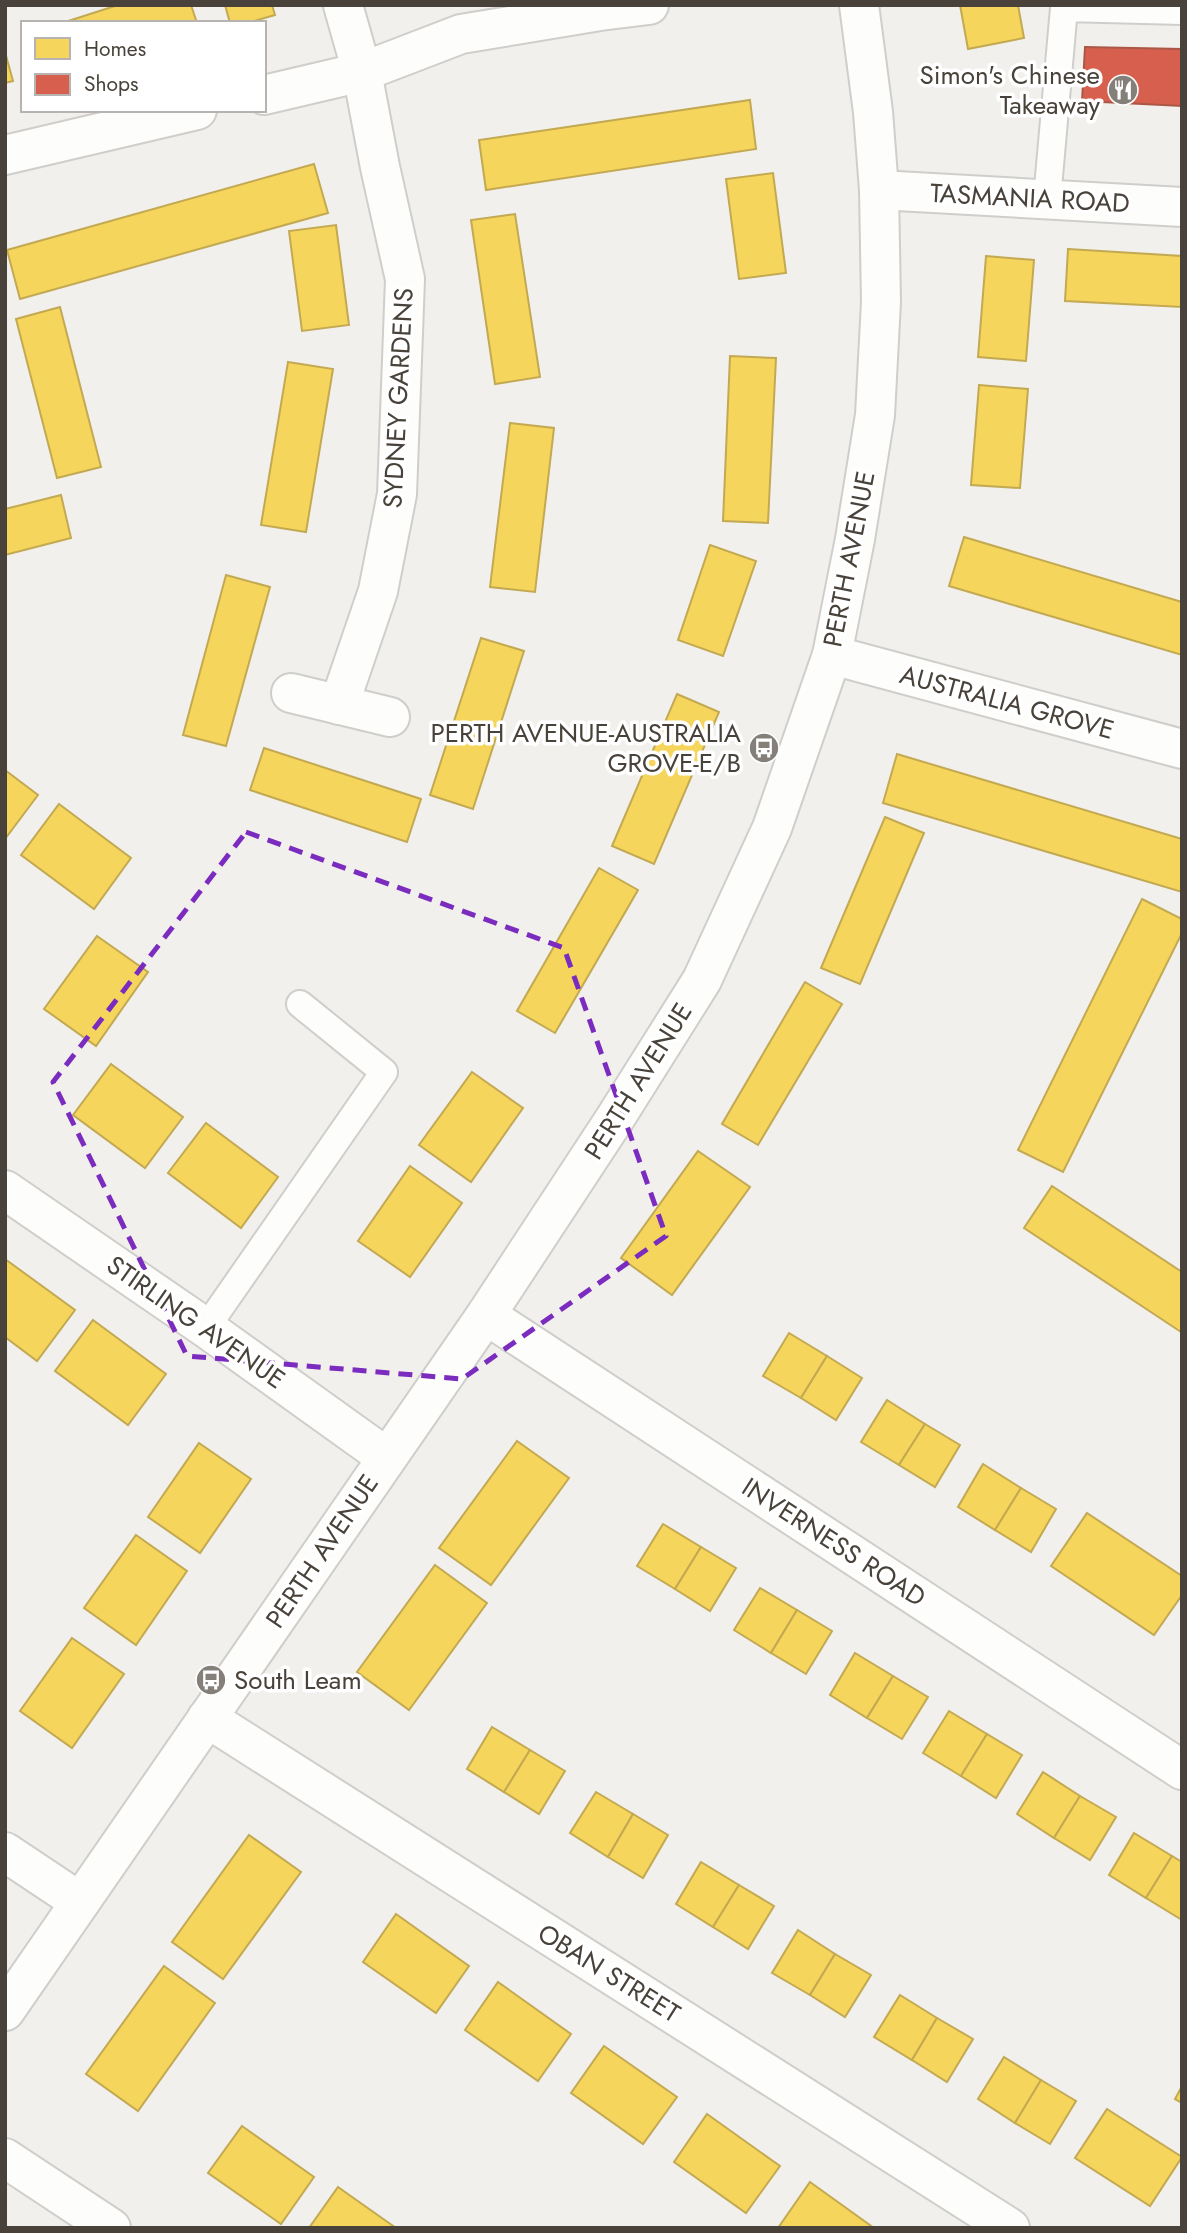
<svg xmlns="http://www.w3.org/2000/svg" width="1187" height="2233" font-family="Jost,sans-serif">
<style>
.homes{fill:#f6d55c;stroke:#c2a952;stroke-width:2}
.shops{fill:#d6604d;stroke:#ab5747;stroke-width:2}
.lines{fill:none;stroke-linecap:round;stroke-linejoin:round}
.service-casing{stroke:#d0cecb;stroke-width:30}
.minor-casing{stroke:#d0cecb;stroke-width:42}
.service{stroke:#fdfdfc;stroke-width:26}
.minor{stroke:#fdfdfc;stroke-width:38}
.marked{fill:none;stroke:#7b2cbf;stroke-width:5;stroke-dasharray:14 9;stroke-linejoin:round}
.labels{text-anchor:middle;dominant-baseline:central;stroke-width:7;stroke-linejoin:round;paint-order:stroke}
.poi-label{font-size:26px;fill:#48423a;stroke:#fff;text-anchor:end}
.street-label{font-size:26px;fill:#48423a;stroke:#fff}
</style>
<rect width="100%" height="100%" fill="#f2f0ed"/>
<g class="homes">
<polygon points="118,5 191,5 197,23 62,23"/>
<polygon points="225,5 272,5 275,15 247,23 230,23"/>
<polygon points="960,5 1018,5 1024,38 968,49"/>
<polygon points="5,52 13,81 5,83"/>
<polygon points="750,100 756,149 486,190 479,140"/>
<polygon points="314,164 328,213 20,299 7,250"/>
<polygon points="773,173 786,273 739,279 726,179"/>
<polygon points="515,214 540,377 495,384 471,220"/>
<polygon points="336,225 349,325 302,331 289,231"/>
<polygon points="1068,249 1182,256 1182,307 1065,301"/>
<polygon points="986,256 1034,260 1026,361 978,357"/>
<polygon points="60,307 101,467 57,478 16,319"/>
<polygon points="730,356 776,358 768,523 723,521"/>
<polygon points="288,362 333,369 306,532 261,525"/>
<polygon points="979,385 1028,389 1020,488 971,485"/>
<polygon points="510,423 554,428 535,592 490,587"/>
<polygon points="61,495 71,538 5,555 5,509"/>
<polygon points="964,537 1182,602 1182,655 949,586"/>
<polygon points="710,545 756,561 723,656 678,640"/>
<polygon points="226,575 270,587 226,746 183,735"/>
<polygon points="481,638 524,651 473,809 430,795"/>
<polygon points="677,694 719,712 654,864 612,846"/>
<polygon points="264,748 421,799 407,842 250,790"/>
<polygon points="897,754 1182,839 1182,892 883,803"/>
<polygon points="5,770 38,795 5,839"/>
<polygon points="59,804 131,858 94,909 21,855"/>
<polygon points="885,817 924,833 860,984 821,968"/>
<polygon points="599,868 638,890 555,1033 517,1011"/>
<polygon points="1142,899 1182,919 1182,933 1063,1172 1018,1150"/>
<polygon points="97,936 148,972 96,1046 44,1009"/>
<polygon points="805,982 842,1004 758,1145 722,1124"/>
<polygon points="111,1064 183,1117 145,1168 73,1115"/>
<polygon points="472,1072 523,1108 471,1182 419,1145"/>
<polygon points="206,1123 278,1177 241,1228 168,1173"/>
<polygon points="698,1151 750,1187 672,1295 621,1258"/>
<polygon points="410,1166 462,1203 410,1277 358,1241"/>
<polygon points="1052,1186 1182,1272 1181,1332 1024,1228"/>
<polygon points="5,1259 75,1310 37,1361 5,1337"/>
<polygon points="93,1320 166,1374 128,1425 55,1371"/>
<polygon points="789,1333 827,1356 801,1398 763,1376"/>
<polygon points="827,1356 862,1378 836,1420 801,1398"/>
<polygon points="887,1400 925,1424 899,1465 861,1442"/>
<polygon points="925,1424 960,1445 935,1487 899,1465"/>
<polygon points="517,1441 569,1478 491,1585 439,1548"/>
<polygon points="199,1443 251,1479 200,1553 148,1517"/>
<polygon points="983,1464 1021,1488 995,1530 958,1507"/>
<polygon points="1021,1488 1056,1509 1031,1552 995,1530"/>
<polygon points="1087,1513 1182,1576 1182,1595 1154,1635 1051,1566"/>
<polygon points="663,1524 701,1547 675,1589 637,1566"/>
<polygon points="136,1535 187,1571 136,1645 84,1608"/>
<polygon points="701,1547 736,1568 710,1611 675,1589"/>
<polygon points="435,1565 487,1603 409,1710 357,1672"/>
<polygon points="760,1588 797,1610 771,1653 734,1630"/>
<polygon points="797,1610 832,1631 806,1674 771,1653"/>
<polygon points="72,1638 124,1674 72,1748 20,1711"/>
<polygon points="855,1653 893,1676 867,1718 830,1695"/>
<polygon points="893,1676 928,1697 902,1739 867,1718"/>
<polygon points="949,1711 987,1734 961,1776 923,1753"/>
<polygon points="492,1727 530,1750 504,1792 467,1769"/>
<polygon points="987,1734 1022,1755 996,1798 961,1776"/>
<polygon points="530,1750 565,1771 539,1814 504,1792"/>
<polygon points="1043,1772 1080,1796 1054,1838 1017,1814"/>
<polygon points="596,1792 633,1814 608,1857 570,1833"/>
<polygon points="1080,1796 1116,1817 1090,1860 1054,1838"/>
<polygon points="633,1814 668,1835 643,1878 608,1857"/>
<polygon points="1134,1833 1172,1856 1146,1898 1109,1875"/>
<polygon points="249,1835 301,1872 223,1979 172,1942"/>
<polygon points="1172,1856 1182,1862 1182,1920 1146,1898"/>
<polygon points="701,1862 739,1885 713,1927 676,1904"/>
<polygon points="739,1885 774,1906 748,1949 713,1927"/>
<polygon points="396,1914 469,1966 436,2013 363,1962"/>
<polygon points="798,1930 835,1954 810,1995 772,1973"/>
<polygon points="835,1954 871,1975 845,2017 810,1995"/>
<polygon points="164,1966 215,2003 138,2111 86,2074"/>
<polygon points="498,1982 571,2034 538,2081 465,2030"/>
<polygon points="900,1995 937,2018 912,2060 874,2037"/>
<polygon points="937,2018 973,2039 947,2082 912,2060"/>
<polygon points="604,2046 677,2097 643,2144 571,2093"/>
<polygon points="1004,2057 1041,2080 1015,2123 978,2099"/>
<polygon points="1041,2080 1076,2101 1050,2144 1015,2123"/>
<polygon points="1182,2086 1182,2103 1175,2099"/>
<polygon points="1107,2109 1182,2157 1150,2206 1075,2158"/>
<polygon points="707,2114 780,2166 746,2213 674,2162"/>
<polygon points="242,2126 314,2177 281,2224 208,2173"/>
<polygon points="810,2182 874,2228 778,2228"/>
<polygon points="338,2187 396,2228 309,2228"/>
</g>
<polygon class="shops" points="1085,47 1182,49 1182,106 1082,101"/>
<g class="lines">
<g class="service-casing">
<g id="service">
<polyline points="1047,199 1064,8 1182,11"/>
<polyline points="206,1328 384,1072 300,1004"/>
</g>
</g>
<g class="minor-casing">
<g id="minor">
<polyline points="264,95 362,72 461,34 600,11 649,5"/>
<polyline points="5,155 197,110"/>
<polyline points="879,190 1182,207"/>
<polyline points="832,655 1182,749"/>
<polyline points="291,693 390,717"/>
<polyline points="339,705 378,591 397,494 405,279 380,167 362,72 343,5"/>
<polyline points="5,1190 206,1328 386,1457"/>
<polyline points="486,1315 1182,1770"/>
<polyline points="207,1718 1010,2228"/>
<polyline points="5,1852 80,1902"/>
<polyline points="5,2011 486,1315 614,1120 702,980 772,828 832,655 855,539 875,415 881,302 879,190 873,112 859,5"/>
<polyline points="5,2158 111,2228"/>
</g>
</g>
<use href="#service" class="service"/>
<use href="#minor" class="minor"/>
</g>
<path class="marked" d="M 246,832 L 564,948 L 666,1236 L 462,1379 L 187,1356 L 53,1082 Z"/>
<defs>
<g id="restaurant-disc" transform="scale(1.575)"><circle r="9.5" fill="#847f79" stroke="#fff"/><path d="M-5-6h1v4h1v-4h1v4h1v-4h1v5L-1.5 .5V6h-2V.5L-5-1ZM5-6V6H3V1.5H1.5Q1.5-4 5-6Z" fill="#fff"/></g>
<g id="bus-disc" transform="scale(1.575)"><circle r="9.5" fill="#847f79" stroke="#fff"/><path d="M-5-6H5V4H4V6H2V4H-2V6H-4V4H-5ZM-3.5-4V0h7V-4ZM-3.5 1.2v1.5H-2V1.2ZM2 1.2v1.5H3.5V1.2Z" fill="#fff"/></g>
</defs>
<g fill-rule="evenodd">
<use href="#restaurant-disc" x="1123" y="90"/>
<use href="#bus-disc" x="764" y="748"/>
<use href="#bus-disc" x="211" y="1680"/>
</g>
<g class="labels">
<g class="poi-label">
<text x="1100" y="75">Simon's Chinese<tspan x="1100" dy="30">Takeaway</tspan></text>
<text x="741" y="733">PERTH AVENUE-AUSTRALIA<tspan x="741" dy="30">GROVE-E/B</tspan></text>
<text x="234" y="1680" text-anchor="start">South Leam</text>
</g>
<g class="street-label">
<text transform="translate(1030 198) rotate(3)">TASMANIA ROAD</text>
<text transform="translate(398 398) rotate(-87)">SYDNEY GARDENS</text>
<text transform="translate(849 559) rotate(-79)">PERTH AVENUE</text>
<text transform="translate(1007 702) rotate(15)">AUSTRALIA GROVE</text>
<text transform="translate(638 1081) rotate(-58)">PERTH AVENUE</text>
<text transform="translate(196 1322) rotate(35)">STIRLING AVENUE</text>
<text transform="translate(834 1542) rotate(33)">INVERNESS ROAD</text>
<text transform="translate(322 1551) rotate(-56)">PERTH AVENUE</text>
<text transform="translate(609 1973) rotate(32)">OBAN STREET</text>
</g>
</g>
<rect width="1187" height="2233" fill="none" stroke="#48423a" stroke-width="14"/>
<rect x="21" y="21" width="245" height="91" fill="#ffffff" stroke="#b6b3b0" stroke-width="2"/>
<rect x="35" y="38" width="35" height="21" fill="#f6d55c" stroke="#b6b3b0" stroke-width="2"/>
<text x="84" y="56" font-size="21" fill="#48423a">Homes</text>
<rect x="35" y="74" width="35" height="21" fill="#d6604d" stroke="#b6b3b0" stroke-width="2"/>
<text x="84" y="91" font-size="21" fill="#48423a">Shops</text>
</svg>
